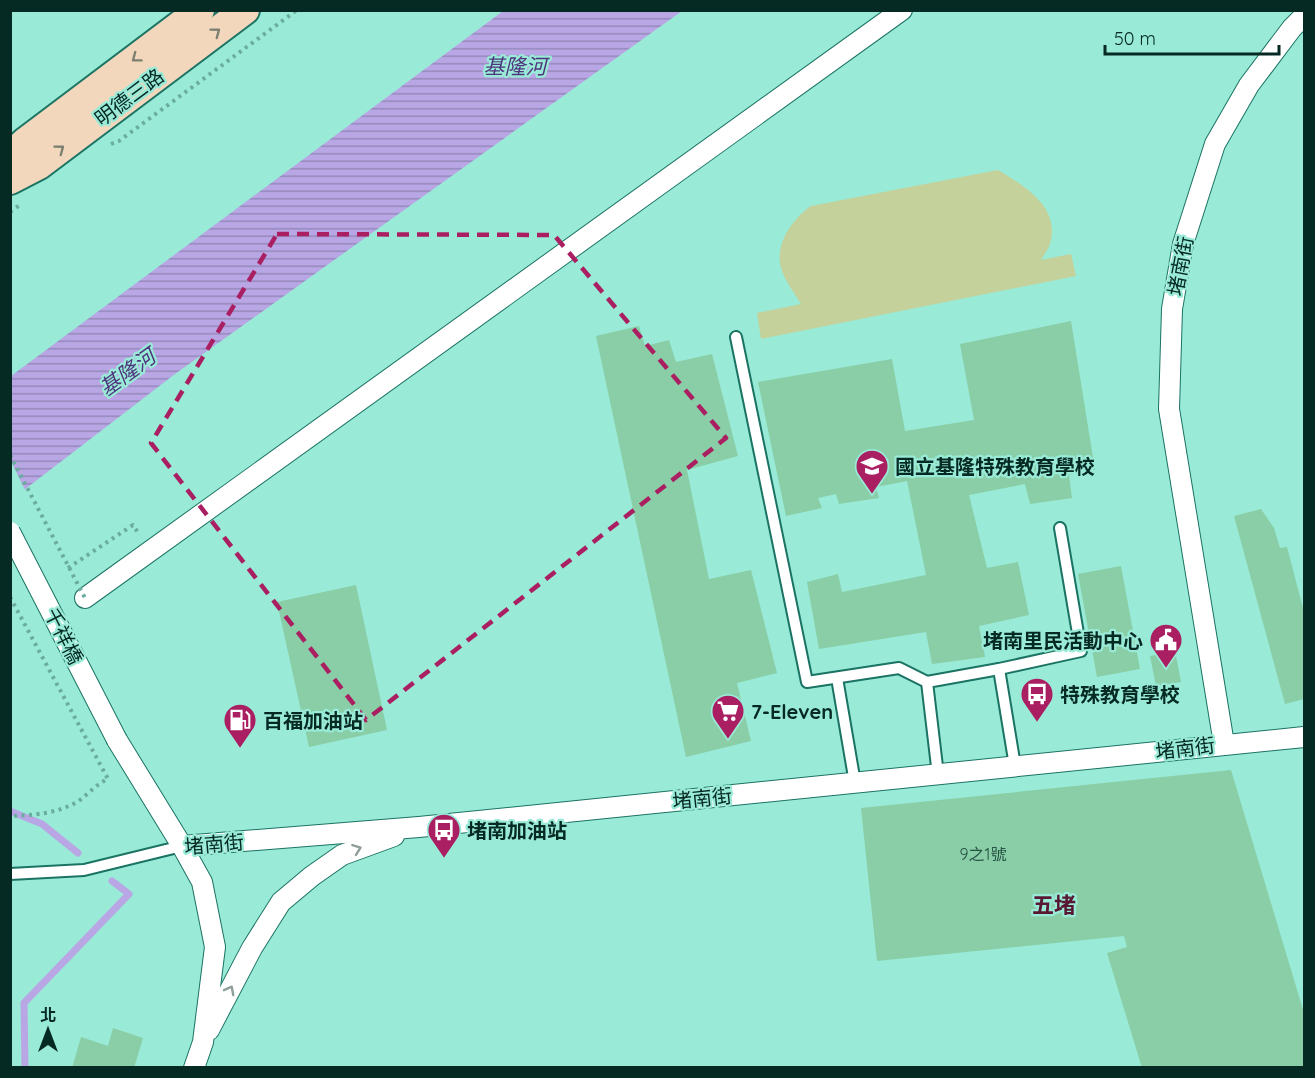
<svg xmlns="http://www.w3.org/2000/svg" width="1315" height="1078" font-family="Quicksand,'Noto Sans TC',sans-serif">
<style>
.grass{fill:#c5d19a}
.water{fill:url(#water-rules)}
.pier{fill:#99ead7}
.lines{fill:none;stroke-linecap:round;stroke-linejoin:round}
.stream{stroke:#b9a7e5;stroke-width:7}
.building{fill:#89cea6}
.lane-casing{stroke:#1b7363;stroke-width:14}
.street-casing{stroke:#1b7363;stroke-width:22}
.secondary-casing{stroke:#1b7363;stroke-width:32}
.path{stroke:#6aad9e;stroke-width:4;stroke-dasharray:3 4.5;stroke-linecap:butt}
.lane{stroke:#fff;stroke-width:10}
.street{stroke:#fff;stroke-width:20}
.secondary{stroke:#f3d7bd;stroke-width:28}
.street-bridge-casing{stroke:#1b7363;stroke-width:22;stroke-linecap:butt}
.path-bridge{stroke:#6aad9e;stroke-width:4;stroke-dasharray:3 4.5;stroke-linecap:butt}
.street-bridge{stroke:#fff;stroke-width:20}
.oneway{stroke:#7c8070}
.oneway2{stroke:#8e9f9c}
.marked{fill:none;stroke:#aa1f62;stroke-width:4.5;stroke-dasharray:12 8;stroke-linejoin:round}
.labels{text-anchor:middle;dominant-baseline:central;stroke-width:4.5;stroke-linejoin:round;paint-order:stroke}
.number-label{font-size:16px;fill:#265244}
.street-label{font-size:20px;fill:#052923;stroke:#99ead7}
.poi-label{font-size:20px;font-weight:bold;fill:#052923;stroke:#99ead7;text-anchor:start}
.water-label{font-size:21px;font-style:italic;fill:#4f347d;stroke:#99ead7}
.quarter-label{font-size:22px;font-weight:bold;fill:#581733;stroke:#99ead7}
</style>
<defs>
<pattern id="water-rules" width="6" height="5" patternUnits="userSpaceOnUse" patternTransform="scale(1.5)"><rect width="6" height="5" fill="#b9a7e5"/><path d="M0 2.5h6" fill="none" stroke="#9488b9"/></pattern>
</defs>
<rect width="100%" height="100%" fill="#99ead7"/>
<path class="grass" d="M 998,170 C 1024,186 1061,207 1050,244 C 1048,249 1044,255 1041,260 L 1071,254 L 1076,276 L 761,339 L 757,313 L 801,304 C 795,294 786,282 782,271 C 773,246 792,219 811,206 Z"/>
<polygon class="water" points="503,11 682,11 175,374 11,500 11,376"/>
<polygon class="pier" points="10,459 26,492 10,503"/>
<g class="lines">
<g class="stream">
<polyline points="10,811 42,824 78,853"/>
<polyline points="25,1068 24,1003 129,894 112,881"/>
</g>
</g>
<g class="building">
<polygon points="1071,321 1095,470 1069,475 1072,498 1030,504 1025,484 969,495 987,568 1018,562 1029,615 979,626 985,657 932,664 926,632 819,649 807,582 838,574 842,592 926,575 907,481 876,487 879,498 839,504 836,494 818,498 822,508 786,516 758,382 892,359 905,431 974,420 960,344"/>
<polygon points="639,326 645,346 669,340 676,362 712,354 738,456 687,470 709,579 751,570 777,673 737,683 751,741 686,757 596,336"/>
<polygon points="1261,509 1274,528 1280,548 1287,547 1304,612 1304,699 1285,704 1234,516"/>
<polygon points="1121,566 1140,669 1097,677 1078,574"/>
<polygon points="356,585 387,730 309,747 277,602"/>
<polygon points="1175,651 1181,682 1156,686 1150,656"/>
<polygon points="1231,770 1304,1013 1304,1068 1142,1068 1107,953 1127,947 1124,936 877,961 861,808"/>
<polygon points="113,1028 143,1038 134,1068 72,1068 81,1037 108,1046"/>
</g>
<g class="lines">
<g class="lane-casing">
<g id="lane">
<polyline points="736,337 807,682 899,668 927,682"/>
<polyline points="999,669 1015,766"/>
<polyline points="837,678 855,783"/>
<polyline points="938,775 927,682 999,669 1081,651 1060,528"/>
<polyline points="10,874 84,870 182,846"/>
</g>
</g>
<g class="street-casing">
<g id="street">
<polyline points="85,598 902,10"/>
<polyline points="117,740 182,846 202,882 215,947 203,1042 194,1068"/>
<polyline points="1224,744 1169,409 1172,309 1183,244 1215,144 1249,85 1292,28 1304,16"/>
<polyline points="182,846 419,827 1304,737"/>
<polyline points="209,1030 252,948 281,902 312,876 342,855 394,836"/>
</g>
</g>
<g class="secondary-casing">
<g id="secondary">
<polyline points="10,156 25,142 200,10"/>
<polyline points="10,180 39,165 245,10"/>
</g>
</g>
<g class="path">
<polyline points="111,144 119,141 297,10"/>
<polyline points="10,212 20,205"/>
<polyline points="10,236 10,240"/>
<polyline points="68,568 133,525 139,534"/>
<path d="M 10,597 L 108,779 C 96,784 88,795 77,802 C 56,814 33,815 10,816"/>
</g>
<use href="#lane" class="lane"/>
<use href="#street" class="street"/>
<use href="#secondary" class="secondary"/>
<g class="street-bridge-casing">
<polyline id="street-bridge" points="10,532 117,740"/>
</g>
<polyline class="path-bridge" points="10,455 85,598"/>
<use href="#street-bridge" class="street-bridge"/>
</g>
<defs><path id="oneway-chevron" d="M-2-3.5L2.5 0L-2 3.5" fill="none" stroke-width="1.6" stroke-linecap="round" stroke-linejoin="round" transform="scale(1.5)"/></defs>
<g class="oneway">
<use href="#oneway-chevron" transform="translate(216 32) rotate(-37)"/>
<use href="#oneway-chevron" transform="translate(136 58) rotate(143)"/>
<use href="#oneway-chevron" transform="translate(60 149) rotate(-37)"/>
</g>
<g class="oneway2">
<use href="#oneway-chevron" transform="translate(357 849) rotate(-20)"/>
<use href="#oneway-chevron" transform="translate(230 990) rotate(-62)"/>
</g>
<path class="marked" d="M 277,234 L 554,235 L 726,438 L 366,720 L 151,443 Z"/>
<defs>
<g id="school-pin" transform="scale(1.725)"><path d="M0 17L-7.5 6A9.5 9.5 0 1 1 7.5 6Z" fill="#aa1f62" stroke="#99ead7"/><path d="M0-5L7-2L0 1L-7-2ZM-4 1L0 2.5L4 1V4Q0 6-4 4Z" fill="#fff"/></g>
<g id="civic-pin" transform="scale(1.725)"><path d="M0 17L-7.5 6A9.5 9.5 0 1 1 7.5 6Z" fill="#aa1f62" stroke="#99ead7"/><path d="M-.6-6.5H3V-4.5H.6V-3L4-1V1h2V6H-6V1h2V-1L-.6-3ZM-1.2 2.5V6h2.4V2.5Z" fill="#fff"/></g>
<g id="bus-pin" transform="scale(1.725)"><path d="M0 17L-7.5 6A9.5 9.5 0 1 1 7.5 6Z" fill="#aa1f62" stroke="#99ead7"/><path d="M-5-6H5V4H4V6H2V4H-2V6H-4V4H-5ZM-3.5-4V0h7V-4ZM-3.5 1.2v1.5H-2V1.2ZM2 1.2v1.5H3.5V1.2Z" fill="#fff"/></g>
<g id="supermarket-pin" transform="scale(1.725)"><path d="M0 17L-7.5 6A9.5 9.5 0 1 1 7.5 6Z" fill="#aa1f62" stroke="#99ead7"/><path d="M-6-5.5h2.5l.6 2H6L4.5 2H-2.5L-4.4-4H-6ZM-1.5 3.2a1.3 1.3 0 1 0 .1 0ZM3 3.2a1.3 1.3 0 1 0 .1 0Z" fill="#fff"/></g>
<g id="fuel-pin" transform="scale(1.725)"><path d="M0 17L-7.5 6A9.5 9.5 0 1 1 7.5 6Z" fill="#aa1f62" stroke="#99ead7"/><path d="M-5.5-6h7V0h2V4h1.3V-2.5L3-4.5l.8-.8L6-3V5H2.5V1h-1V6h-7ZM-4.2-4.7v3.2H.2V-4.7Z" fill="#fff"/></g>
</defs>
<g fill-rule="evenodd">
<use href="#school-pin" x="872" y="466"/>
<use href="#civic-pin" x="1166" y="640"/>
<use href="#bus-pin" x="1037" y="694"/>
<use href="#supermarket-pin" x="728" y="711"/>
<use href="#fuel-pin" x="240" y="720"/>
<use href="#bus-pin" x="444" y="830"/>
</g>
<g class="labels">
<g class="number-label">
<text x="983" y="854">9之1號</text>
</g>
<g class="street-label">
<text transform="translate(129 97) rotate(-37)">明德三路</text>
<text transform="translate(1180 266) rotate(-79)">堵南街</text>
<text transform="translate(64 636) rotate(63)">千祥橋</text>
<text transform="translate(1185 748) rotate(-7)">堵南街</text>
<text transform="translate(702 798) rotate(-6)">堵南街</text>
<text transform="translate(214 844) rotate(-5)">堵南街</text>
</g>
<g class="poi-label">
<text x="895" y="466">國立基隆特殊教育學校</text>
<text x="1143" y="640" text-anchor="end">堵南里民活動中心</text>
<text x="1060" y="694">特殊教育學校</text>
<text x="751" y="711">7-Eleven</text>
<text x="263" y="720">百福加油站</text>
<text x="467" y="830">堵南加油站</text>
</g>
<g class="water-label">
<text x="515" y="66">基隆河</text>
<text transform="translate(127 372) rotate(-36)">基隆河</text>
</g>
<g class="quarter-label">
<text x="1054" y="905">五堵</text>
</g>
</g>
<rect width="1315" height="1078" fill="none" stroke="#052923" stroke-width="24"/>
<g transform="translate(48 1030)" stroke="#99ead7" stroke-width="4.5" paint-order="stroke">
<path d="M0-4.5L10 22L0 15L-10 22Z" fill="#052923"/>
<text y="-9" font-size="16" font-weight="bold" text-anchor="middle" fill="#052923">北</text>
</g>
<path d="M1105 45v9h174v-9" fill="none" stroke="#052923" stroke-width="3"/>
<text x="1114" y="45" font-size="18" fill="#052923" stroke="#99ead7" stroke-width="4.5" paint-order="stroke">50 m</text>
</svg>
